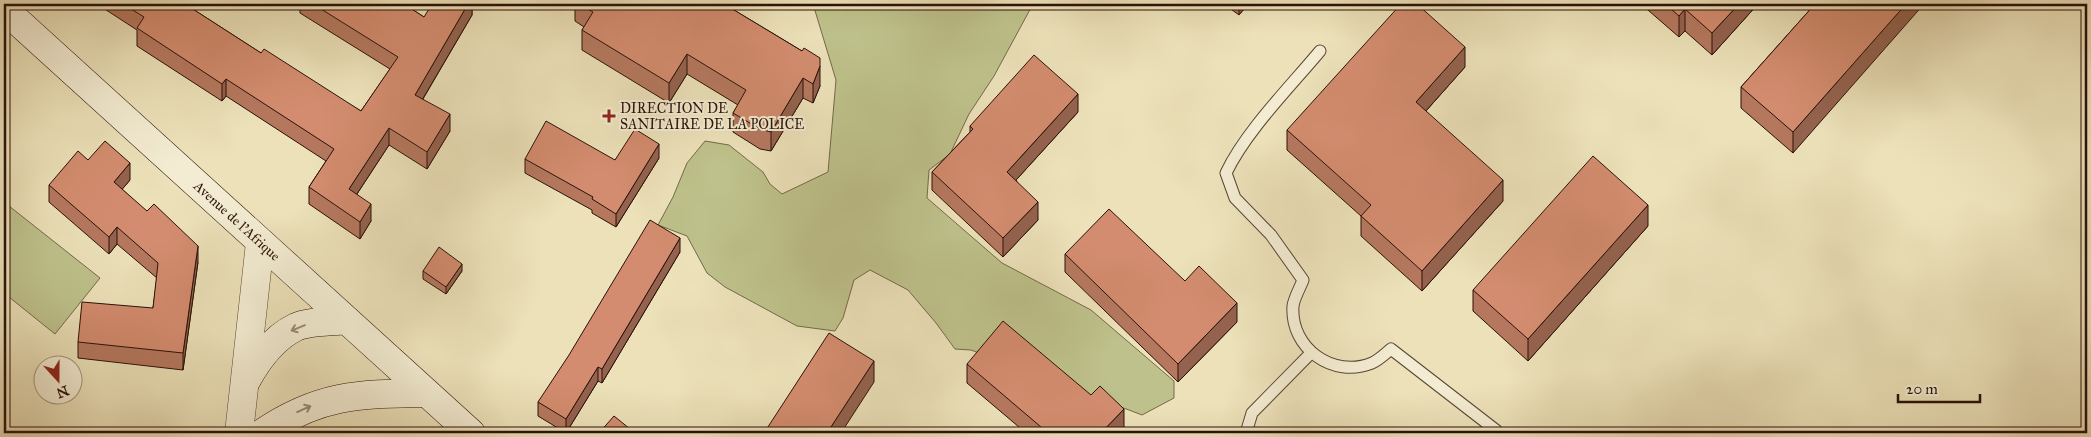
<svg xmlns="http://www.w3.org/2000/svg" width="2091" height="437" font-family="'IM FELL Great Primer',serif">
<style>
.green{fill:#bec18b;stroke:#74694a}
.lines{fill:none;stroke-linecap:round;stroke-linejoin:round}
.service-casing{stroke:#5a4534;stroke-width:13}
.tertiary-casing{stroke:#5a4534;stroke-width:29}
.secondary-casing{stroke:#2a1108;stroke-width:29}
.service{stroke:#f3ecd2;stroke-width:11}
.tertiary{stroke:#f3ecd2;stroke-width:28}
.secondary{stroke:#f3ecd2;stroke-width:28}
.wall{fill:#b5785f;stroke:#2a1108}
.shaded-wall{fill:#94624e;stroke:#2a1108}
.building{fill:#d38c6f;stroke:#2a1108}
.oneway{stroke:#998977}
.poi-dot{fill:#8f2418;stroke:#f3ecd2;stroke-width:2}
.labels{text-anchor:middle;dominant-baseline:central;stroke-width:4;stroke-linejoin:round;paint-order:stroke}
.poi-label{font-size:14px;fill:#2a1108;stroke:#f3ecd2;text-anchor:start}
.street-label{font-size:14px;fill:#2a1108;stroke:#f3ecd2}
</style>
<rect width="100%" height="100%" fill="#ece1b9"/>
<filter id="stains"><feTurbulence type="fractalNoise" baseFrequency=".004" numOctaves="4"/><feColorMatrix values="0 0 0 0 .2 0 0 0 0 .09 0 0 0 0 .02 0 0 0 .5 -.17"/></filter>
<radialGradient id="worn" r=".72"><stop offset=".6" stop-color="#630" stop-opacity="0"/><stop offset="1" stop-color="#630" stop-opacity=".3"/></radialGradient>
<g class="green">
<polygon points="813,4 1033,4 994,76 969,114 950,154 929,170 927,198 1002,263 1091,310 1174,381 1174,398 1142,415 971,350 955,349 936,323 908,290 870,270 854,280 843,318 835,331 797,326 725,287 707,273 687,236 658,225 673,197 687,163 705,141 729,145 763,172 770,184 782,194 828,172 836,80"/>
<polygon points="4,202 100,278 55,334 4,293"/>
</g>
<g class="lines">
<g class="service-casing">
<g id="service">
<path d="M 1320,51 C 1290,87 1246,131 1226,173 L 1235,198 L 1271,235 L 1303,280 C 1300,288 1294,298 1293,306 C 1290,348 1333,379 1372,363 C 1379,360 1385,354 1391,349 L 1497,431"/>
<polyline points="1246,433 1252,413 1311,353"/>
</g>
</g>
<g class="tertiary-casing">
<polyline id="tertiary" points="239,433 260,243"/>
</g>
<g class="secondary-casing">
<g id="secondary">
<path id="s1" d="M 4,9 L 471,433"/>
<path d="M 246,381 C 258,359 273,338 296,327 C 310,321 330,322 346,320"/>
<path d="M 262,433 C 320,394 358,394 426,393"/>
</g>
</g>
<use href="#service" class="service"/>
<use href="#tertiary" class="tertiary"/>
<use href="#secondary" class="secondary"/>
</g>
<g class="wall">
<polygon points="97,4 185,4 261,53 361,111 390,69 300,13 300,10 290,4 404,4 424,17 472,4 472,15 423,99 450,131 427,169 389,145 357,194 371,221 360,239 309,204 309,187 326,161 226,96 222,101 137,46 137,30"/>
<polygon points="575,4 724,4 802,51 820,86 813,103 803,98 771,151 760,149 733,132 733,113 738,105 687,74 669,103 582,50 582,30 584,27 575,21"/>
<polygon points="1224,4 1248,4 1239,15"/>
<polygon points="1641,4 1758,4 1712,55 1685,31 1679,37"/>
<polygon points="1815,4 1793,153 1741,108 1741,87"/>
<polygon points="1465,67 1426,111 1503,201 1422,291 1361,236 1361,216 1287,150 1287,130"/>
<polygon points="1078,112 1016,180 1038,220 1003,257 932,190 932,172 970,132 970,126"/>
<polygon points="659,158 616,227 592,213 592,210 525,173 525,159 615,160"/>
<polygon points="88,160 130,180 122,189 198,262 183,370 78,358 78,342 153,308 157,278 117,244 109,254 49,202 49,185"/>
<polygon points="1648,226 1528,361 1473,311 1473,290"/>
<polygon points="680,252 602,383 598,381 566,433 538,416 538,402"/>
<polygon points="1065,254 1185,281 1237,322 1178,382 1065,272"/>
<polygon points="423,271 462,271 446,294 423,279"/>
<polygon points="967,364 1124,428 1119,433 1026,433 967,383"/>
</g>
<g class="shaded-wall">
<polygon points="468,4 472,4 472,15 415,112 415,95"/>
<polygon points="1239,4 1248,4 1239,15"/>
<polygon points="1739,4 1758,4 1712,55 1712,33"/>
<polygon points="1906,4 1924,4 1793,153 1793,132"/>
<polygon points="1685,9 1685,31 1679,37 1679,16"/>
<polygon points="1465,47 1465,67 1416,122 1416,102"/>
<polygon points="687,54 687,74 669,103 669,83"/>
<polygon points="820,66 820,86 813,103 813,84"/>
<polygon points="803,78 803,98 771,151 771,132"/>
<polygon points="226,79 226,96 222,101 222,84"/>
<polygon points="1078,94 1078,112 1007,190 1007,172"/>
<polygon points="450,114 450,131 427,169 427,152"/>
<polygon points="389,128 389,145 349,206 349,189"/>
<polygon points="659,144 659,158 616,227 616,214"/>
<polygon points="130,163 130,180 114,199 114,182"/>
<polygon points="1503,180 1503,201 1422,291 1422,271"/>
<polygon points="1038,202 1038,220 1003,257 1003,238"/>
<polygon points="371,204 371,221 360,239 360,222"/>
<polygon points="1648,205 1648,226 1528,361 1528,339"/>
<polygon points="117,227 117,244 109,254 109,237"/>
<polygon points="680,238 680,252 602,383 602,369"/>
<polygon points="198,246 198,262 183,370 183,353"/>
<polygon points="462,264 462,271 446,294 446,287"/>
<polygon points="1237,303 1237,322 1178,382 1178,364"/>
<polygon points="874,361 874,382 841,433 827,433"/>
<polygon points="598,367 598,381 566,433 566,419"/>
<polygon points="1124,409 1124,428 1119,433 1101,433"/>
<polygon points="9,412 9,433 7,433"/>
</g>
<g class="building">
<polygon points="123,4 185,4 261,53 264,49 361,111 398,57 313,4 404,4 424,17 432,4 468,4 415,95 450,114 427,152 389,128 349,189 371,204 360,222 309,187 334,149 226,79 222,84 137,28 144,17"/>
<polygon points="579,4 724,4 802,51 804,48 820,58 820,66 813,84 803,78 771,132 760,129 733,113 746,90 687,54 669,83 582,30 593,12"/>
<polygon points="1401,4 1417,4 1465,47 1416,102 1503,180 1422,271 1361,216 1371,205 1287,130"/>
<polygon points="1665,4 1739,4 1712,33 1685,9 1679,16"/>
<polygon points="1815,4 1906,4 1793,132 1741,87"/>
<polygon points="1034,55 1078,94 1007,172 1038,202 1003,238 932,172 973,129 970,126"/>
<polygon points="546,121 615,160 635,129 659,144 616,214 592,199 593,197 525,159"/>
<polygon points="105,141 130,163 114,182 147,211 154,204 198,246 183,353 78,342 82,302 153,308 158,263 117,227 109,237 49,185 78,151 88,160"/>
<polygon points="1593,156 1648,205 1528,339 1473,290"/>
<polygon points="1109,209 1185,281 1199,266 1237,303 1178,364 1065,254"/>
<polygon points="650,220 680,238 602,369 598,367 566,419 538,402 569,355"/>
<polygon points="439,247 462,264 446,287 423,271"/>
<polygon points="1003,321 1091,395 1100,386 1124,409 1101,433 1048,433 967,364"/>
<polygon points="829,333 874,361 827,433 764,433"/>
<polygon points="4,412 9,412 7,433 4,433"/>
<polygon points="614,416 635,433 599,433"/>
<polygon points="92,430 115,433 92,433"/>
</g>
<defs><path id="oneway-shaft" d="M-6 0H5M1.5-3L5.5 0L1.5 3" fill="none" stroke-width="1.6" stroke-linecap="round" stroke-linejoin="round" transform="scale(1.25)"/></defs>
<g class="oneway">
<use href="#oneway-shaft" transform="translate(298 328) rotate(158)"/>
<use href="#oneway-shaft" transform="translate(304 409) rotate(-24)"/>
</g>
<path class="poi-dot" d="M606.5 108.5h5v5h5v5h-5v5h-5v-5h-5v-5h5z"/>
<g class="labels">
<g class="poi-label">
<text x="620" y="108">DIRECTION DE<tspan x="620" dy="16">SANITAIRE DE LA POLICE</tspan></text>
</g>
<g class="street-label">
<text stroke="none"><textPath href="#s1" startOffset="315">Avenue de l'Afrique</textPath></text>
</g>
</g>
<rect width="2091" height="437" fill="none" stroke="#ece1b9" stroke-width="20"/>
<rect x="5" y="5" width="2081" height="427" fill="none" stroke="#2a1108" stroke-width="2.5"/>
<rect x="10" y="10" width="2071" height="417" fill="none" stroke="#2a1108"/>
<g transform="translate(58 380) rotate(159)"><circle r="24" fill="#f3ecd2" stroke="#a39481"/>
<path d="M0-4L9 19L0 12L-9 19Z" fill="#8f2418"/>
<text y="-8" font-size="14" font-weight="bold" text-anchor="middle" fill="#2a1108">N</text>
</g>
<path d="M1898 394v8h82v-8" fill="none" stroke="#2a1108" stroke-width="2.5"/>
<text x="1906" y="394" font-size="15" fill="#2a1108" stroke="#f3ecd2" stroke-width="4" paint-order="stroke">20 m</text>
<rect width="100%" height="100%" filter="url(#stains)"/>
<rect width="100%" height="100%" fill="url(#worn)"/>
</svg>
